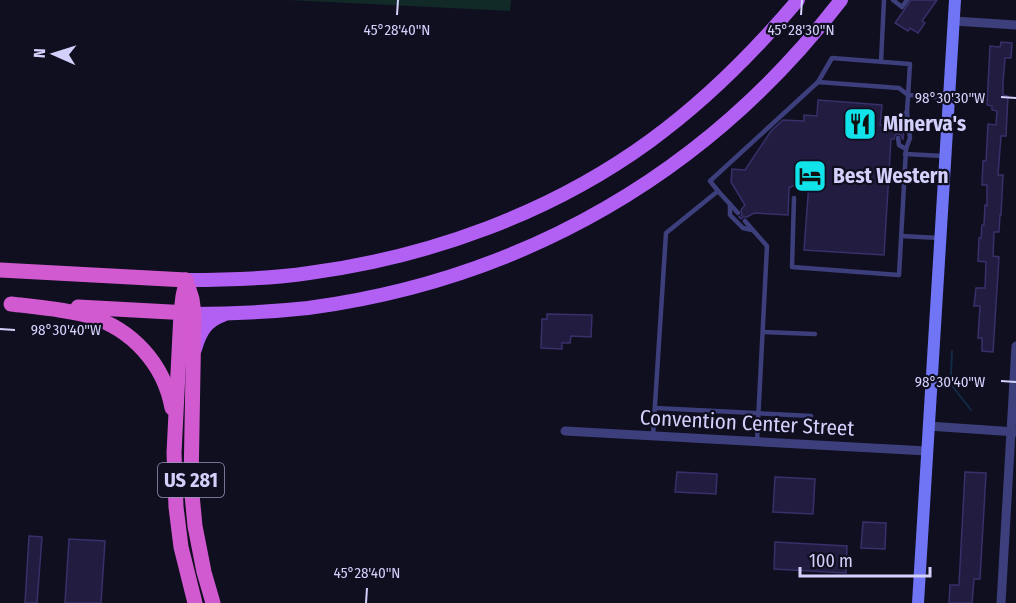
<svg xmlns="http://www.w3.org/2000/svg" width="1016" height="603" font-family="'Fira Sans Condensed',sans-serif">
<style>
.green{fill:#122a27}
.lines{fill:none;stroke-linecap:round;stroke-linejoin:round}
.stream{stroke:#122a46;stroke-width:2}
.building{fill:#211c40;stroke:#37306a;stroke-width:1.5}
.service{stroke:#3d3f7c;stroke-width:4.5}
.minor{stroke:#3d3f7c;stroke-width:9}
.secondary{stroke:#6f75f5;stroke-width:12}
.primary{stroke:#b260f4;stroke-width:14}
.trunk{stroke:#d25ad0;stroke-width:15}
.ticks{fill:none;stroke:#d3d1fc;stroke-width:2}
.labels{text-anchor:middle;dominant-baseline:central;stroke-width:4.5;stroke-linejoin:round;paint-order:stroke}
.shield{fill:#100f20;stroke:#9897ba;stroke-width:1.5}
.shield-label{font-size:20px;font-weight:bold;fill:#d3d1fc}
.poi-label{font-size:21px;font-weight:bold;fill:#d3d1fc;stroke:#100f20;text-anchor:start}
.street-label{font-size:21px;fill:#d3d1fc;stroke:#100f20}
.ticks-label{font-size:15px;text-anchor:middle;fill:#d3d1fc;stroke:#100f20;stroke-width:4.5;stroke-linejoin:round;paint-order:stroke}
</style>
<rect width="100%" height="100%" fill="#100f20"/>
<polygon class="green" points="289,0 511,0 510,11"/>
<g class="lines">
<polyline class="stream" points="952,351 951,374 953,387 971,410"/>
</g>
<g class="building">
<polygon points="911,0 937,0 922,21 925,23 918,33 910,28 908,31 895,23"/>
<polygon points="1001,42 1012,43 1011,58 1005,58 1003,82 1003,95 1008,96 1006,136 1001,136 998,175 1003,175 1001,215 1000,215 999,232 994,232 993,256 999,257 993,352 982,351 982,338 978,338 980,306 974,306 976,288 985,288 986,262 978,261 979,238 981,238 982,225 984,225 985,205 987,206 987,185 982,185 983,161 986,161 988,124 996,125 997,111 992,110 992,106 987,105 990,46 1000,47"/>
<polygon points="818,100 882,105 880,125 892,125 895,128 900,126 904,126 903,140 901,135 898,134 895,135 894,139 891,139 884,255 804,250 809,183 798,183 789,188 788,215 754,213 747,217 743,217 741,219 739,217 742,215 741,210 745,205 731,182 732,169 745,170 771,131 783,120 804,121 804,115 817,116"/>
<polygon points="547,314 592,315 591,337 571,336 570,343 562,343 562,349 541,348 542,319 547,319"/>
<polygon points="677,472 717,474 716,494 675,492"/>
<polygon points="965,472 986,473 980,579 974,579 972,603 949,603 950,585 959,585"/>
<polygon points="775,477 815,479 813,514 773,512"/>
<polygon points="863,522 886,523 885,549 861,548"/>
<polygon points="29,536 42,537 37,603 25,603"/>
<polygon points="69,539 105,541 101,603 65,603"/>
<polygon points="775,542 847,546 846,573 774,569"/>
</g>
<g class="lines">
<g class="service">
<polyline points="893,0 902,7 907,0"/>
<polyline points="881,62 884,0"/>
<polyline points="896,124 896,121 907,112"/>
<polyline points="898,138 899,145 906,149"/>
<polyline points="905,154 944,156"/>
<polyline points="718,191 710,181 818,82 899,88 908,95 947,98"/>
<polyline points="794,198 792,267 899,275 906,149 910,138 907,112 910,64 832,58 818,82"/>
<polyline points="730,204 730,215 743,228 752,230"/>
<polyline points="745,221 767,246 757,441"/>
<polyline points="901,236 940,238"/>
<polyline points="763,332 815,334"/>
<polyline points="655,408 811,416"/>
<polyline points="653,436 666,233 718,191 738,213"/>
</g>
<g class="minor">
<polyline points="954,21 1016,25"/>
<polyline points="928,426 1016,432"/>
<polyline points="565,431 927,451"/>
<polyline points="1001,603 1016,346"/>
</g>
<polyline class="secondary" points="918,603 955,0"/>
<g class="primary">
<path d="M 186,280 C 227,280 269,279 309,273 C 430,257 551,213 650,141 C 705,101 754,52 798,0"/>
<path d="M 194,314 C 232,314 270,312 308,308 C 524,279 708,173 841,0"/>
<path d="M 195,349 C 200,332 206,321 223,315"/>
</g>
<g class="trunk">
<polyline points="0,270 186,280"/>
<polyline points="186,280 192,299 194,314 191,484 195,526 204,572 213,603"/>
<polyline points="186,283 183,296 181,313 174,453 176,507 181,547 195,603"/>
<path d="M 11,304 C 37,307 64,309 89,316 C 132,329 164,364 172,408"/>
<polyline points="78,307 189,313"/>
</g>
</g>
<path class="ticks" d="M 397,15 L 398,0M 801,15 L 802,0M 1001,97 L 1016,98M 0,329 L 15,330M 1001,381 L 1016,382M 366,603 L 367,588"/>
<defs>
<g id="restaurant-square" transform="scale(1.725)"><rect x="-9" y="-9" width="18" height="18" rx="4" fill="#10e3e9" stroke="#100f20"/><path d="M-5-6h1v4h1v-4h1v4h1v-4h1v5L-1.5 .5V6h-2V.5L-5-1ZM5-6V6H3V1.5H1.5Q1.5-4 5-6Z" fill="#111"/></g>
<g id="hotel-square" transform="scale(1.725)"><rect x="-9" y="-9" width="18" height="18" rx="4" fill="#10e3e9" stroke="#100f20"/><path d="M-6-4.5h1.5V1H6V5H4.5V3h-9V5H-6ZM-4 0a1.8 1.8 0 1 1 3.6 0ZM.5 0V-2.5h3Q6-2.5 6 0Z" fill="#111"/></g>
</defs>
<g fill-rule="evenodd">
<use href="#restaurant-square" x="860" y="124"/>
<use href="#hotel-square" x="810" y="176"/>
</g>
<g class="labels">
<rect class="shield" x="158" y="463" width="66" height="34" rx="4.5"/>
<g class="shield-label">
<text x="191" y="480">US 281</text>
</g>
<g class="poi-label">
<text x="883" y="124">Minerva's</text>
<text x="833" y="176">Best Western</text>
</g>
<g class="street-label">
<text transform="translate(747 423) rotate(3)">Convention Center Street</text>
</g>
</g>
<g class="ticks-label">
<text x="397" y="35">45°28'40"N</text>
<text x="801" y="35">45°28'30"N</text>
<text x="950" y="103">98°30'30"W</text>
<text x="66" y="335">98°30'40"W</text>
<text x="950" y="387">98°30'40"W</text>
<text x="367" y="578">45°28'40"N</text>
</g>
<g transform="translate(54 54) rotate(273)" stroke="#100f20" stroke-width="4.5" paint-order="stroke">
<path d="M0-4.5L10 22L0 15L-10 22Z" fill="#d3d1fc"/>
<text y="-9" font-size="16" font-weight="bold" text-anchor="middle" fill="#d3d1fc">N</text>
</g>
<path d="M800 567v9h130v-9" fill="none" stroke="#d3d1fc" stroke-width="3"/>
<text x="809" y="567" font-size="18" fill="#d3d1fc" stroke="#100f20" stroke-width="4.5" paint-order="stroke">100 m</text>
</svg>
